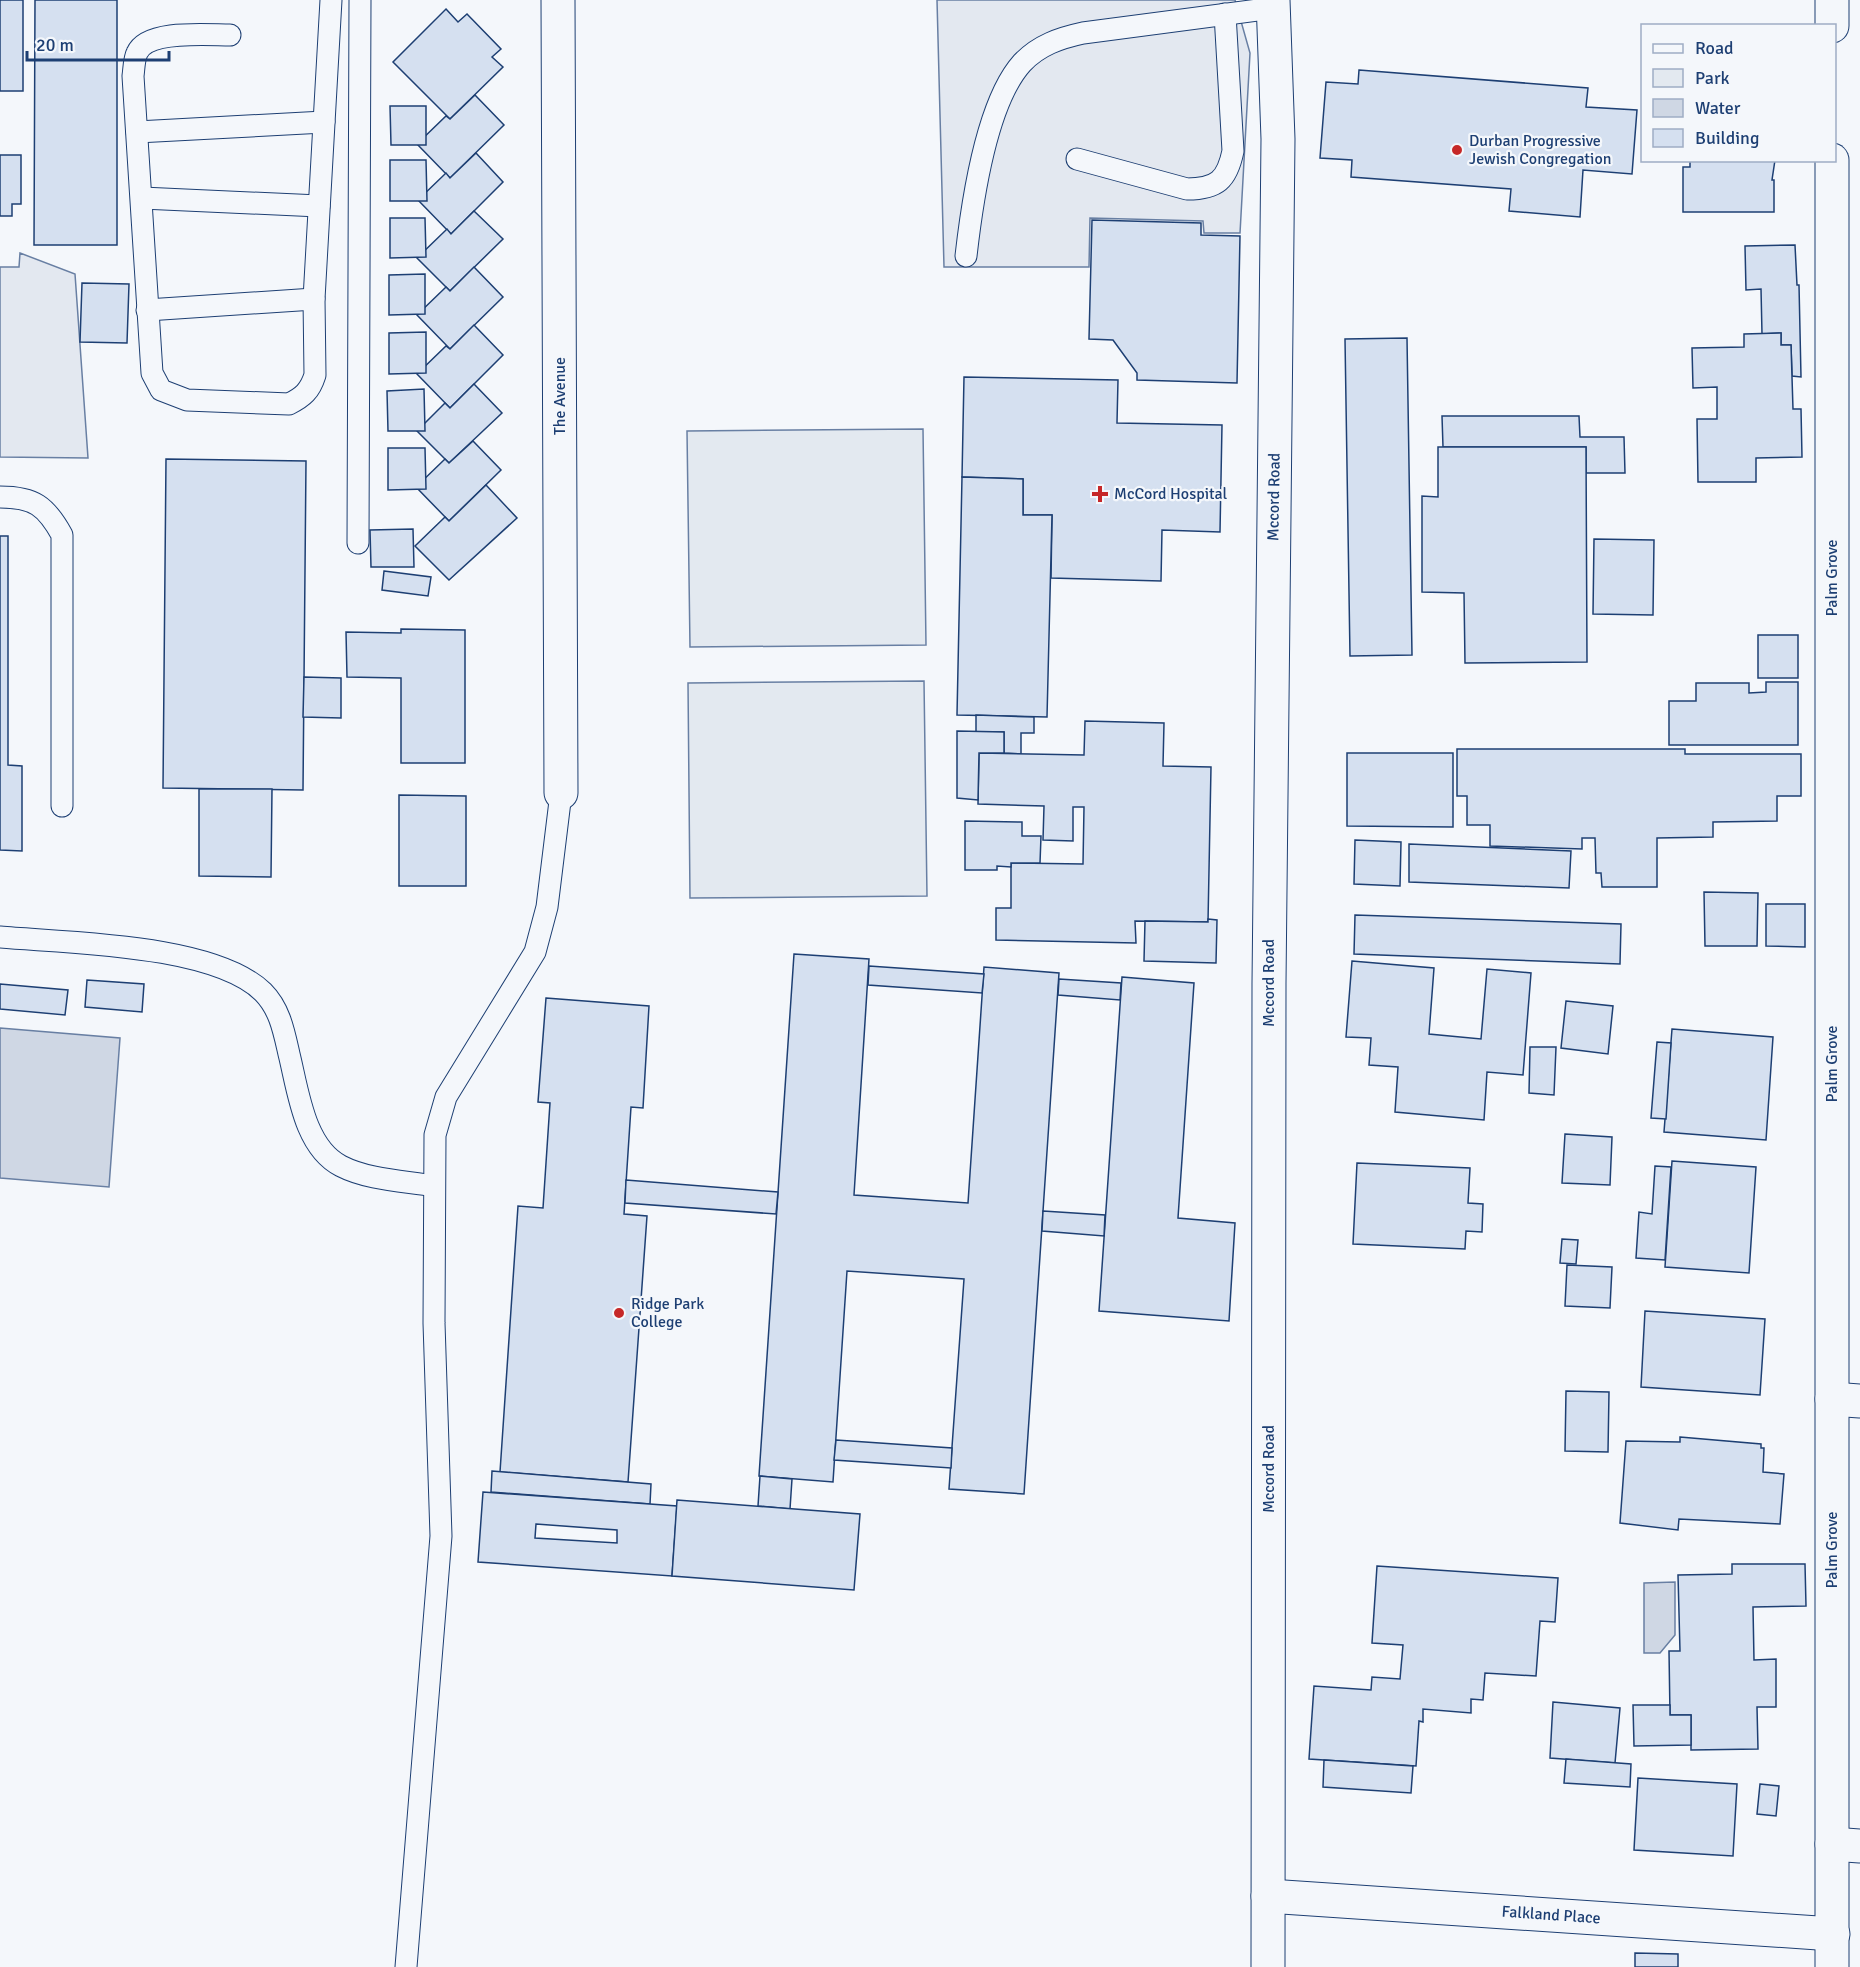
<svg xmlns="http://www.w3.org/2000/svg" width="1860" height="1967" font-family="Signika,sans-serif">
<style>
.green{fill:#e3e9f0;stroke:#687fa3;stroke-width:1.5}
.parking{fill:#e3e8f0;stroke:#687fa3;stroke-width:1.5}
.water{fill:#cfd7e4;stroke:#687fa3;stroke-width:1.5}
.building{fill:#d5e0f0;stroke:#1d3f73;stroke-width:1.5;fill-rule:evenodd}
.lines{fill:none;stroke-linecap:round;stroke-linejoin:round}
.lane-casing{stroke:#1d3f73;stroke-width:23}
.street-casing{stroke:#1d3f73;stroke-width:35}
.lane{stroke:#f4f7fb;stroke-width:21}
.street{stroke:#f4f7fb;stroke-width:33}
.poi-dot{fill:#c62828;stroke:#f4f7fb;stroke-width:2}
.labels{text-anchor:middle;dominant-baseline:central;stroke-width:4.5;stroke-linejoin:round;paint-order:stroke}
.poi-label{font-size:16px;fill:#1d3f73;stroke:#f4f7fb;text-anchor:start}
.street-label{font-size:16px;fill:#1d3f73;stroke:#f4f7fb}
</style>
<rect width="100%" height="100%" fill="#f4f7fb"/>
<g class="green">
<polygon points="923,429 926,645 690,647 687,431"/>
<polygon points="924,681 927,896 690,898 688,683"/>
</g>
<g class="parking">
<polygon points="937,0 1235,0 1250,53 1240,233 1204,233 1203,221 1090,218 1089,267 944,267"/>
<polygon points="20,253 75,274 88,458 0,457 0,267 19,267"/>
</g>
<g class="water">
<polygon points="0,1028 120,1038 109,1187 0,1178"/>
<polygon points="1675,1582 1675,1635 1660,1653 1644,1653 1644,1583"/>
</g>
<g class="building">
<rect x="0" y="0" width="23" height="91"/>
<polygon points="35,0 117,0 117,245 34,245"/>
<polygon points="446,9 458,22 467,14 501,49 492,57 503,67 450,119 393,62"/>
<polygon points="1359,70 1588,88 1586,107 1637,110 1632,174 1583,170 1580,217 1509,211 1511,189 1351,177 1352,160 1320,158 1326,82 1358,84"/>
<polygon points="475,95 504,125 450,178 417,144 446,116 450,119"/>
<polygon points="390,106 426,106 426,145 391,145"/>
<polygon points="476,153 503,182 451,234 418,200 446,173 450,178"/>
<polygon points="0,155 21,155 21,204 12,204 12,216 0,216"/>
<polygon points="390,160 426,160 427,201 390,201"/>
<polygon points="1690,160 1775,160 1772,180 1774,180 1774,212 1683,212 1683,167 1690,167"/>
<polygon points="474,211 503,239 450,291 417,258 447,229 451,234"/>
<polygon points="390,218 425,218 426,257 390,258"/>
<polygon points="1092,220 1201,223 1201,235 1240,236 1237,383 1137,380 1137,373 1113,340 1089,339"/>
<polygon points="1795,245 1797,285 1799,285 1801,377 1792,376 1791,345 1781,345 1781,333 1762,334 1761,289 1746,290 1745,246"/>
<polygon points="474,267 503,297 450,349 417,315 446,287 450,291"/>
<polygon points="425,274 425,314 389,315 389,275"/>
<polygon points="82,283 129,284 127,343 80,342"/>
<polygon points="474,325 503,355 450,408 417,374 446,346 450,349"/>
<polygon points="426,332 426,373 389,374 389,333"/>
<polygon points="1781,333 1781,345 1791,345 1793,409 1801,409 1802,457 1756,458 1756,482 1698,482 1697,419 1717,419 1717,387 1693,388 1692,348 1744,347 1744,334"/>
<polygon points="1407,338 1412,655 1350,656 1345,339"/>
<polygon points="964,377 1118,380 1117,423 1222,425 1220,532 1162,530 1161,581 1051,578 1052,515 1023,515 1023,479 962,477"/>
<polygon points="474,384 502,413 449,463 417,431 445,403 450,408"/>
<polygon points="424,389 425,431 388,431 387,391"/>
<polygon points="1442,416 1579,416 1580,437 1624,437 1625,473 1586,473 1586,447 1443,447"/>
<polygon points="473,441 501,470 449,521 416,487 445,459 449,463"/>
<polygon points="1438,447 1586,447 1587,662 1465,663 1464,593 1422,592 1422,496 1438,497"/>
<polygon points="388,448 425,448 426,489 388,490"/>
<polygon points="166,459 306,461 303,790 163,788"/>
<polygon points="962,477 1023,479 1023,515 1052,515 1047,717 957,715"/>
<polygon points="486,485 517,518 449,580 415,546 445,517 449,521"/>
<polygon points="413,529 414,567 371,567 370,530"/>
<polygon points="0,536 8,536 8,765 22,766 22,851 0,850"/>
<polygon points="1594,539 1654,540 1653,615 1593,614"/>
<polygon points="384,571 431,577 428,596 382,590"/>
<polygon points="401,629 465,630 465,763 401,763 401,678 347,677 346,632 401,633"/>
<rect x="1758" y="635" width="40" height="43"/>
<polygon points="304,677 341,678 341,718 303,717"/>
<polygon points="1766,682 1798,682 1798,745 1669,745 1669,701 1696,701 1696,683 1749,683 1749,693 1766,692"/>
<polygon points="976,715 1034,717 1034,733 1021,733 1021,754 1004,753 1004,732 976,732"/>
<polygon points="1085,721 1164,723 1163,766 1211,767 1208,922 1135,921 1136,943 996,940 996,908 1011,908 1011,863 1083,864 1084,807 1073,807 1073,841 1043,840 1044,806 978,804 979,753 1084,755"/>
<polygon points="957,731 1004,732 1004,753 979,753 978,800 957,798"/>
<polygon points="1457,749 1685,749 1685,754 1801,754 1801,796 1777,796 1777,821 1713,822 1713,837 1657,838 1657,887 1602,887 1601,873 1596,873 1595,838 1582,838 1582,849 1490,846 1490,825 1467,825 1467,796 1457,796"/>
<polygon points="1347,753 1453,753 1453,827 1347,826"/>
<polygon points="199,789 272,789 271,877 199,876"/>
<polygon points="399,795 466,796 466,886 399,886"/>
<polygon points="965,821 1022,822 1022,836 1041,836 1040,863 1011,863 1011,867 997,866 997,870 965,870"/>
<polygon points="1355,840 1401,842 1400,886 1354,884"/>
<polygon points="1409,844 1571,851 1569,888 1409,882"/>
<polygon points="1704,892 1758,893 1757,946 1705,946"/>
<polygon points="1766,904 1805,904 1805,947 1766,946"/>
<polygon points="1355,915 1621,924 1620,964 1354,954"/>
<polygon points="1208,919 1217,920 1216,963 1144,961 1145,921 1208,922"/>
<polygon points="794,954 869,959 854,1195 968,1203 984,967 1059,973 1024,1494 949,1489 964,1279 847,1271 833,1482 759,1476"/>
<polygon points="1352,961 1434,968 1429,1034 1481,1039 1487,969 1531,973 1523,1075 1487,1072 1484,1120 1395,1112 1398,1067 1369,1065 1371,1038 1346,1037"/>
<polygon points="869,966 984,974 982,993 868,985"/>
<polygon points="1122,977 1194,983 1178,1218 1235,1223 1229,1321 1099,1311"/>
<polygon points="1059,979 1121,983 1120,1000 1058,995"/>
<polygon points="87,980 144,984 142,1012 85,1007"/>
<polygon points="0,984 68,990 65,1015 0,1009"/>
<polygon points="546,998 649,1006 643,1108 631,1107 624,1214 647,1216 628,1482 500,1472 518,1206 543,1208 550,1103 538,1102"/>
<polygon points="1566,1001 1613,1006 1608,1054 1561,1048"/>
<polygon points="1672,1029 1773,1037 1766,1140 1664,1132"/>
<polygon points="1657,1042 1671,1043 1666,1119 1651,1118"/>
<polygon points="1530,1047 1556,1047 1554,1095 1529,1093"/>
<polygon points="1565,1134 1612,1137 1610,1185 1562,1183"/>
<polygon points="1672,1161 1756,1167 1749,1273 1665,1267"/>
<polygon points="1357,1163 1470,1168 1468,1203 1483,1204 1482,1232 1466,1231 1465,1249 1353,1244"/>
<polygon points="1655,1166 1671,1167 1665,1260 1636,1258 1639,1212 1652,1214"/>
<polygon points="626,1180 778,1192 776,1214 625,1203"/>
<polygon points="1043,1211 1105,1215 1104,1236 1042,1231"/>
<polygon points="1562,1239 1578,1240 1576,1264 1560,1263"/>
<polygon points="1567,1265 1612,1267 1610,1308 1565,1306"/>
<polygon points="1645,1311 1765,1319 1760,1395 1641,1387"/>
<polygon points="1566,1391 1609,1392 1608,1452 1565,1451"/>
<polygon points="1680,1437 1761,1444 1761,1448 1764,1448 1763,1472 1784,1474 1780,1524 1679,1519 1678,1530 1620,1523 1626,1441 1680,1442"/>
<polygon points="836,1440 952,1448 951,1468 834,1460"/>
<polygon points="492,1471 651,1484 650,1504 491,1492"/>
<polygon points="760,1476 792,1479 790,1509 758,1506"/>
<path d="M 483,1492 L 677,1506 L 672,1576 L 478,1562 ZM 536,1524 L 617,1530 L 617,1543 L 535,1538 Z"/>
<polygon points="677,1500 860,1514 854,1590 672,1576"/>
<polygon points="1732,1564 1805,1564 1806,1606 1753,1607 1754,1660 1776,1659 1776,1707 1757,1707 1758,1749 1691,1750 1691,1715 1670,1715 1669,1651 1680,1651 1678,1575 1732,1574"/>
<polygon points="1377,1566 1558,1578 1555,1622 1540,1621 1536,1676 1485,1673 1483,1700 1471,1699 1471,1713 1423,1709 1423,1722 1419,1721 1416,1766 1309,1759 1314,1686 1371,1690 1372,1677 1400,1679 1403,1645 1372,1643"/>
<polygon points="1553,1702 1620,1708 1615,1763 1550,1758"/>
<polygon points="1633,1705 1670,1705 1670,1715 1691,1715 1691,1745 1634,1746"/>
<polygon points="1566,1759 1631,1764 1630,1787 1564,1783"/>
<polygon points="1324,1760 1413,1766 1411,1793 1323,1787"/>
<polygon points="1638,1778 1737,1784 1733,1856 1634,1850"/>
<polygon points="1760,1784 1779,1786 1776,1816 1757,1814"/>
<polygon points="1635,1953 1678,1954 1678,1967 1635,1967"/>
</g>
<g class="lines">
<g class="lane-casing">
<g id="lane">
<path d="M 230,35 C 208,35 147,29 137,53 C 134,59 134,69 133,76 L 152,373 L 161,390 L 187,400 L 289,404 C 303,397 310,391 315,375 L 314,299 L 331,0"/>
<polyline points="137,132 324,122"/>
<path d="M 1077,159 L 1187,189 C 1217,189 1227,180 1233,151 L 1225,14"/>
<polyline points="142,198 319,206"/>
<path d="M 966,256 C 972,203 986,103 1022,63 C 1039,45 1060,38 1083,33 L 1273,8"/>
<polyline points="147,310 314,299"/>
<path d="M 0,497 C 34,497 46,506 62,535 L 62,806"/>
<polyline points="358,543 360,0"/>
<path d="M 0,937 C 68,943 214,944 263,992 C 280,1009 284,1032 289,1054 C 298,1090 304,1147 341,1166 C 368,1180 405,1181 434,1186"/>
<polyline points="406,1967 441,1536 434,1323 435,1135 446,1097 535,952 547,907 561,793"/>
</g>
</g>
<g class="street-casing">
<g id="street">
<polyline points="558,0 561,793"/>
<polyline points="1832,0 1832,26"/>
<polyline points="1832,160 1832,1967"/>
<polyline points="1832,1399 1860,1401"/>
<polyline points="1832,1844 1860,1846"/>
<polyline points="1268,1896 1833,1934"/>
<polyline points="1268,1967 1269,984 1278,139 1273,0"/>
</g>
</g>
<use href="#lane" class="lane"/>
<use href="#street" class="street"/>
</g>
<g class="poi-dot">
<circle cx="1457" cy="150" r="6"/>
<path d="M1097 485h6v6h6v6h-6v6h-6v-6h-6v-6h6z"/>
<circle cx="619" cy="1313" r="6"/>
</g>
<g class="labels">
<g class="poi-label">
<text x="1469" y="141">Durban Progressive<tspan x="1469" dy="18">Jewish Congregation</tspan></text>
<text x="1114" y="494">McCord Hospital</text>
<text x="631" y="1304">Ridge Park<tspan x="631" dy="18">College</tspan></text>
</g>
<g class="street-label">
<text transform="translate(560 396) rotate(-90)">The Avenue</text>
<text transform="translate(1274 497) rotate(-89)">Mccord Road</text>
<text transform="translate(1832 578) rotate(-90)">Palm Grove</text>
<text transform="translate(1269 983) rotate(-90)">Mccord Road</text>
<text transform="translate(1832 1064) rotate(-90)">Palm Grove</text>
<text transform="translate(1269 1469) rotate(-90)">Mccord Road</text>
<text transform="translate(1832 1550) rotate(-90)">Palm Grove</text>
<text transform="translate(1551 1915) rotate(4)">Falkland Place</text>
</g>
</g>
<rect x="1641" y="24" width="195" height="138" fill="#f4f7fb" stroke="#9eadc5" stroke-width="1.5"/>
<rect x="1653" y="44" width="30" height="9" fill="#f4f7fb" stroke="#9eadc5" stroke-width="1.5"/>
<text x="1695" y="54" font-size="18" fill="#1d3f73">Road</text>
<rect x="1653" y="69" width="30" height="18" fill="#e3e9f0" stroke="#9eadc5" stroke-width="1.5"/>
<text x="1695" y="84" font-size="18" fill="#1d3f73">Park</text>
<rect x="1653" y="99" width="30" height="18" fill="#cfd7e4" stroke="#9eadc5" stroke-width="1.5"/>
<text x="1695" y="114" font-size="18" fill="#1d3f73">Water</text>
<rect x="1653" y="129" width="30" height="18" fill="#d5e0f0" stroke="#9eadc5" stroke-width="1.5"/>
<text x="1695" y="144" font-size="18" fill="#1d3f73">Building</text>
<path d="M27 51v9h142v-9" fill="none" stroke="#1d3f73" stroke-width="3"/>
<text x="36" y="51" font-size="18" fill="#1d3f73" stroke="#f4f7fb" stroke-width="4.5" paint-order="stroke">20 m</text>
</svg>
